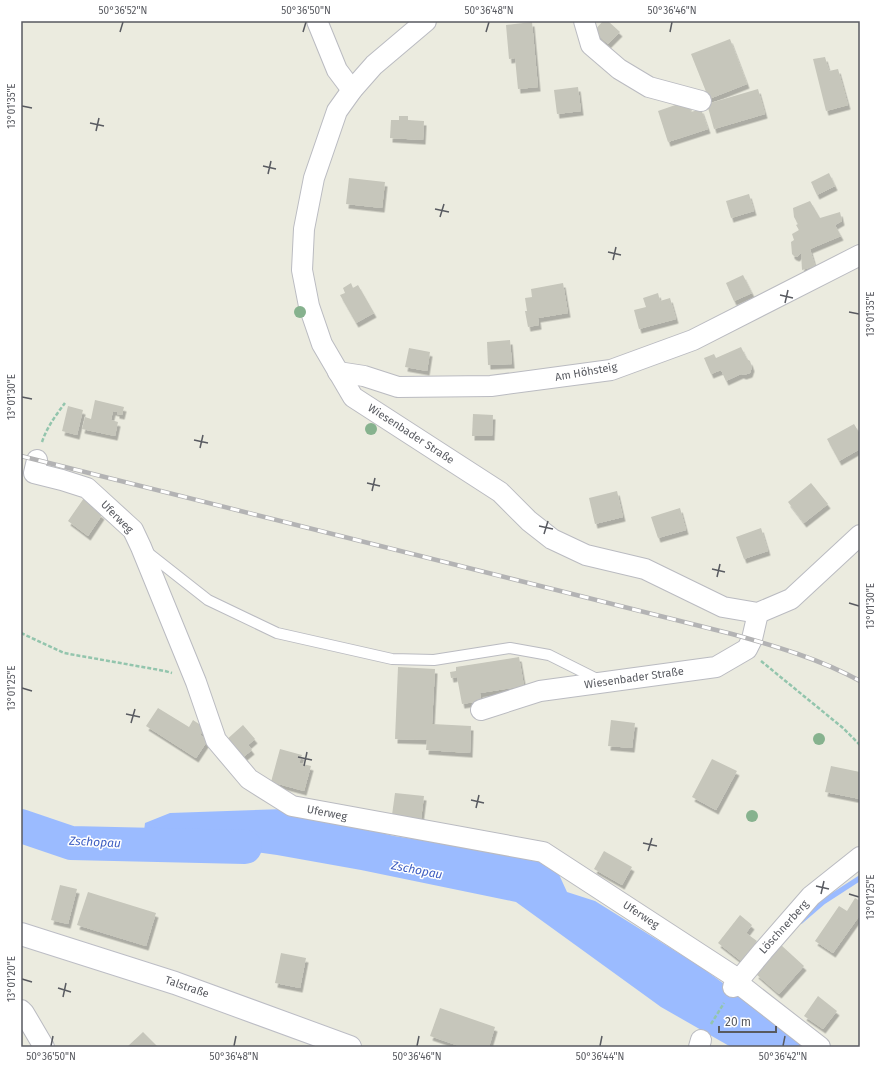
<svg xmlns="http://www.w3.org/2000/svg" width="881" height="1068" font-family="'Fira Sans',sans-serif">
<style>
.water{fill:#9bbbff}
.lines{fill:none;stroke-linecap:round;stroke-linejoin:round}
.stream{stroke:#9bbbff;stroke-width:5.5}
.river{stroke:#9bbbff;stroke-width:34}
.building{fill:#c6c6bb;filter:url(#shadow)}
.service-casing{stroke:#babbc1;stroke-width:12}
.minor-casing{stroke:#babbc1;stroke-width:22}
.secondary-casing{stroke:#bcbdc5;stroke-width:24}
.path{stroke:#93c5ad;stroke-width:2.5;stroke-dasharray:4 2;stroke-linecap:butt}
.service{stroke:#fff;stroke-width:10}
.minor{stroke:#fff;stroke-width:20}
.secondary{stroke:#fff;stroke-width:22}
.rail-casing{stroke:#b3b3b4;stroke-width:4.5}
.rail{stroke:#fff;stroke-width:3;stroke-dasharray:9;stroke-linecap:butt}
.tree{fill:#86b28e}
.ticks{fill:none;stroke:#585a60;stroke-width:1.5}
.labels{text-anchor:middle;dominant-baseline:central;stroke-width:3;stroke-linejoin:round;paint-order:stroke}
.street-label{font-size:11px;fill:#585a60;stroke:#fff}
.water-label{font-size:12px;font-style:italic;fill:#3e5ec2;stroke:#fff}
.neatline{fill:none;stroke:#585a60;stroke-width:1.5}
.ticks-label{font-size:10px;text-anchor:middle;fill:#585a60}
</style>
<defs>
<filter id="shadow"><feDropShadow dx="2.5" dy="4.5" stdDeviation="0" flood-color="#0004"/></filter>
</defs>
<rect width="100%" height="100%" fill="#ebebdf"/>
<polygon class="water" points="285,809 394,836 526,856 556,868 567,892 595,901 701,967 810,1047 731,1047 661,1007 516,902 361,870 277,855 242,850 143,840 145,823 170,813"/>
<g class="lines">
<polyline class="stream" points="801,921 823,902 860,878"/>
<polyline class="river" points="21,826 71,843 245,847"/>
</g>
<g class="building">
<polygon points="603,21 608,21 620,32 608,44 594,31"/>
<polygon points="532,22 538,87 518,89 515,58 509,59 506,25"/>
<polygon points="730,39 747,84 709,99 691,54"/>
<polygon points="825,57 829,71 838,69 848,105 826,111 813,59"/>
<polygon points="578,87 581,111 557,114 554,90"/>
<polygon points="758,89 765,114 714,129 707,104"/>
<polygon points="687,101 691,112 701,109 708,129 668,142 658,111"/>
<polygon points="399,116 408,116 408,120 424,121 423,140 390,138 391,120 399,120"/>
<polygon points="829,173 835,186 817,195 811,182"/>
<polygon points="349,178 385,182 382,208 346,204"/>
<polygon points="749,194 754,211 731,218 726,201"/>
<polygon points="810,201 820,218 840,212 842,221 835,225 841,236 810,249 815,266 802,270 801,253 797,257 794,256 792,254 791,242 794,240 792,234 799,230 796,225 798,224 794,217 793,208"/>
<polygon points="743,275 752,293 734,301 726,283"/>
<polygon points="351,283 353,288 358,285 374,313 356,323 340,295 345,293 343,288"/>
<polygon points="563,283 568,313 538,318 539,325 528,327 525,311 527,311 525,298 532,297 531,289"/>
<polygon points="658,293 660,301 670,298 676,319 639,329 634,310 646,307 643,298"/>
<polygon points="510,340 512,364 488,365 487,342"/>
<polygon points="741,347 747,359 750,361 752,367 750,373 744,375 741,374 726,381 721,370 711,374 704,358 714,354 716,358"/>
<polygon points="409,348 430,352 427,371 405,367"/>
<polygon points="95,400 124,407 122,415 117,414 117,412 113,411 111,420 118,422 115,436 82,429 85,417 91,419"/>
<polygon points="68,406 83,410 77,435 62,431"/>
<polygon points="473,414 493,415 492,436 472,436"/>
<polygon points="854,424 860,434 860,449 839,461 827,439"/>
<polygon points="811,483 828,504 804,523 788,502"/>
<polygon points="617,491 623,517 595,524 589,498"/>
<polygon points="84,498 92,503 90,506 102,515 88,536 68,521"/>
<polygon points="680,508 686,530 658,538 651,517"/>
<polygon points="761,528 768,551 744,559 736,537"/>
<polygon points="519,657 524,686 480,693 481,701 462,704 457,677 451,678 450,672 456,671 456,667"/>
<polygon points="398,667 435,669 432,724 471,726 470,753 426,750 427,740 395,739"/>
<polygon points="158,708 189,727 193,720 205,728 200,735 208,740 196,758 146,726"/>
<polygon points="611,720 635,723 632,748 608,746"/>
<polygon points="243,725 255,739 248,745 252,750 241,759 225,741"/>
<polygon points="280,749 302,755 299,763 311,766 304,791 271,782"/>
<polygon points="712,759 737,771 716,810 692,797"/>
<polygon points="831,766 860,772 860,799 825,792"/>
<polygon points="395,793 424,796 421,819 392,815"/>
<polygon points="604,851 632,867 622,885 594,869"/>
<polygon points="60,885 77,889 68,924 51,920"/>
<polygon points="88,892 156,913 146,946 77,925"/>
<polygon points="855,898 860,901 860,915 833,953 815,941 839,906 847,911"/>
<polygon points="740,915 752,925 746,933 757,941 741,961 718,943"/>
<polygon points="781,945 804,966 779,994 756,974"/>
<polygon points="281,953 306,958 300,988 275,983"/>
<polygon points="818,996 837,1011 823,1029 804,1016"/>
<polygon points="440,1008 495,1027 489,1047 462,1047 430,1036"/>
<polygon points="143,1032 158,1047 127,1047"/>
</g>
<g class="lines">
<g class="service-casing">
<polyline id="service" points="147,552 208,600 277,633 392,659 434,660 510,648 549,655 599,680"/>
</g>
<g class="minor-casing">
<g id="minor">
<polyline points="317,21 337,70 352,90"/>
<polyline points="426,21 374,65 352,90 337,111 314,178 304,229 302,270 309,306 322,344 353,397 500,492 529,521 552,539 586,555 645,569 723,607 758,613 791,599 860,535"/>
<polyline points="584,21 591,45 619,69 649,87 701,101"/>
<polyline points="338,372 364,376 398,387 491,386 611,370 693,340 860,255"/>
<polyline points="37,460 34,473 62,480 87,488 133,530 141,547 196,682 216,740 249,779 292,806 543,852 738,979 743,987 820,1047"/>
<polyline points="481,710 540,691 716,667 747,649 752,639 758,613"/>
<polyline points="733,987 763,951 811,896 860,857"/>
<polyline points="21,1010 24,1013 44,1047"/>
<polyline points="699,1047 701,1040"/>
</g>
</g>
<g class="secondary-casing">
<polyline id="secondary" points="21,934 175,983 350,1047"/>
</g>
<g class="path">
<path d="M 42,442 C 47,427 56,415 65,403"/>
<polyline points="21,633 64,653 165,671 172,673"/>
<polyline points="761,661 843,728 860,745"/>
<polyline points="711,1024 724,1003"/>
</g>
<use href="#service" class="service"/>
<use href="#minor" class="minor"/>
<use href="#secondary" class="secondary"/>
<g class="rail-casing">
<path id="rail" d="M 21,456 L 732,634 C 775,646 820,659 860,681"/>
</g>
<use href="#rail" class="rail"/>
</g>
<g class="tree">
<circle cx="300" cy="312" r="6"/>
<circle cx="371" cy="429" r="6"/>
<circle cx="819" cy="739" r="6"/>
<circle cx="752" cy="816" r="6"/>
</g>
<path class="ticks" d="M 120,32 L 123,22M 303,32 L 306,22M 486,32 L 489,22M 670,32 L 672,22M 22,106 L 32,108M 90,123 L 104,126M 96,131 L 99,118M 263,166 L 276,169M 268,174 L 271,161M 435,209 L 449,212M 440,217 L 444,204M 608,252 L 621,255M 613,260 L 616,247M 780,295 L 793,298M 785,303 L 788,290M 849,312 L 859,314M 22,397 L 32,399M 194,440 L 208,443M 200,448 L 203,435M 367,483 L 380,486M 372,491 L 375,478M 539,526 L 553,529M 544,534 L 548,521M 712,569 L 725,572M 717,577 L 720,564M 849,603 L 859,606M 22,688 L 32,691M 126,714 L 140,717M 131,723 L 135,709M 298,757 L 312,760M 304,766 L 307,752M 471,800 L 484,803M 476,808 L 479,795M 643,843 L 657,846M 648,851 L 652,838M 816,886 L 829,889M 821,894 L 824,881M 849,894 L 859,897M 22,979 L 32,982M 58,988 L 71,992M 63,997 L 66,983M 51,1046 L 53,1036M 234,1046 L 236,1036M 417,1046 L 419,1036M 600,1046 L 602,1036M 783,1046 L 785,1036"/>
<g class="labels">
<g class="street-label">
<text transform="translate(586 372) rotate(-10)">Am Höhsteig</text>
<text transform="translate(411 434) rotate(33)">Wiesenbader Straße</text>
<text transform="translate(117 517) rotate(45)">Uferweg</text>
<text transform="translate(634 678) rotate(-8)">Wiesenbader Straße</text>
<text transform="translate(327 813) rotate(11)">Uferweg</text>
<text transform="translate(641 915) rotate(33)">Uferweg</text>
<text transform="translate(784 927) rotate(-48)">Löschnerberg</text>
<text transform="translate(187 987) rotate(19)">Talstraße</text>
</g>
<g class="water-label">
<text transform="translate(95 842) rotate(3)">Zschopau</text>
<text transform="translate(417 870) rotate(11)">Zschopau</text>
</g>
</g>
<rect width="881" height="1068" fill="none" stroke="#ffffff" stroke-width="44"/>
<path d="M719 1026v6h57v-6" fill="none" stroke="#585a60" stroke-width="2"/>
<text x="725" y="1026" font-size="12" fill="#585a60" stroke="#ffffff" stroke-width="3" paint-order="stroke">20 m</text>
<rect x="22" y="22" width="837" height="1024" class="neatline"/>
<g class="ticks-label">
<text x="123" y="14">50°36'52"N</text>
<text x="306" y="14">50°36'50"N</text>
<text x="489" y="14">50°36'48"N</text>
<text x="672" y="14">50°36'46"N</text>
<text transform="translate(11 106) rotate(-90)" y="4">13°01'35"E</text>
<text transform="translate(870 314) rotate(-90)" y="4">13°01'35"E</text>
<text transform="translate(11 397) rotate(-90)" y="4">13°01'30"E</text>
<text transform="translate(870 606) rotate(-90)" y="4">13°01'30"E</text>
<text transform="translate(11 688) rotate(-90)" y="4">13°01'25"E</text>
<text transform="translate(870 897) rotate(-90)" y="4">13°01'25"E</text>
<text transform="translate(11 979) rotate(-90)" y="4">13°01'20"E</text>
<text x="51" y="1060">50°36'50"N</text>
<text x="234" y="1060">50°36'48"N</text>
<text x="417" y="1060">50°36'46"N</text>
<text x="600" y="1060">50°36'44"N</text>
<text x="783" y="1060">50°36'42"N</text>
</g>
</svg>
